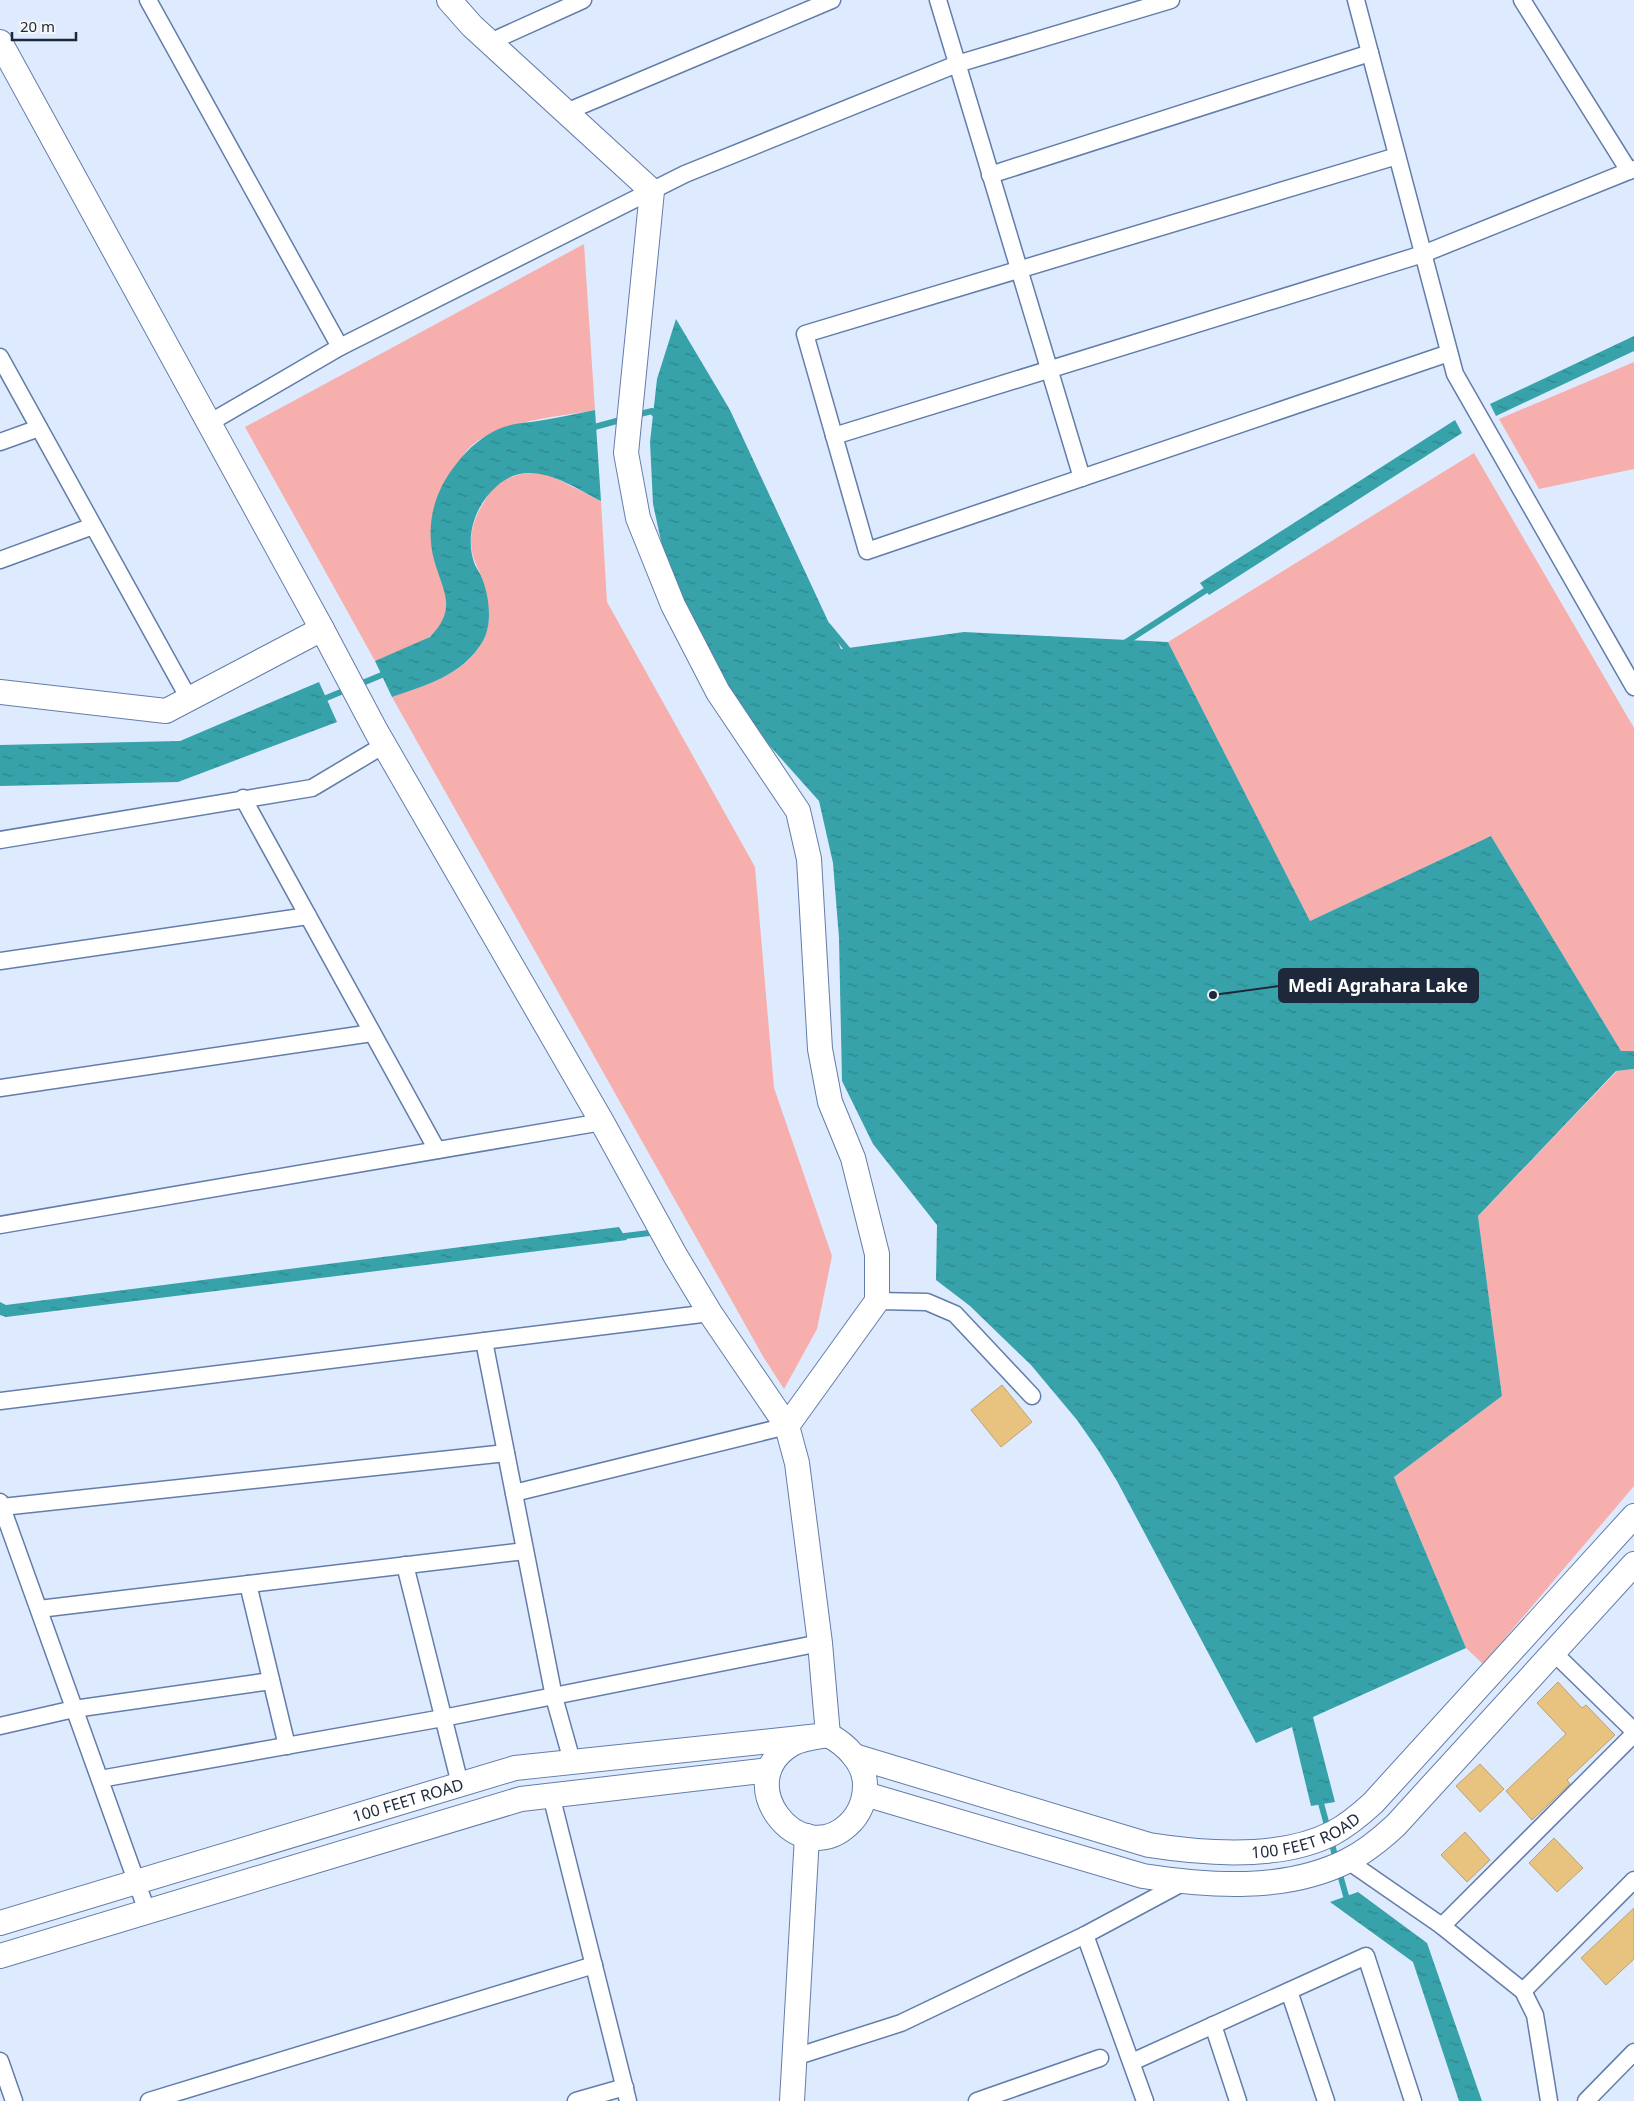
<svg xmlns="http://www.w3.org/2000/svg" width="1634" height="2101" font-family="'Noto Sans',sans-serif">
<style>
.green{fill:#f6afac}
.water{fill:url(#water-ripples)}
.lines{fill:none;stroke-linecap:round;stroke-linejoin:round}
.stream{stroke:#37a2a9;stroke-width:6}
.building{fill:#e8c27f;stroke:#bfa26e}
.street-casing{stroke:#637daa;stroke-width:19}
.secondary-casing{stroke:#637daa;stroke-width:26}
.street{stroke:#fff;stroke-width:16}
.secondary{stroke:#fff;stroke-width:24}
.labels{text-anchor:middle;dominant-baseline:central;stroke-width:4;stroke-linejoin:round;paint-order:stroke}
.street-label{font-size:16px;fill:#1d283b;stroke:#f6f6f6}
.leader{fill:none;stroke:#1d283b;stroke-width:2}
.callout-dot{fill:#1d283b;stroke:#f6f6f6;stroke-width:2}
.callout{fill:#1d283b;stroke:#1d283b;stroke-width:2}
.callout-label{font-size:18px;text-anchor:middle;font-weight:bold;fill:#fff}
</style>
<defs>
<pattern id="water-ripples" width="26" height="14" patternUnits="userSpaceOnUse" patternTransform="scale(1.25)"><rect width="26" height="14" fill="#37a2a9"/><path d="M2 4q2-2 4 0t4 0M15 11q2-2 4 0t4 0" fill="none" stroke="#2e848b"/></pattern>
</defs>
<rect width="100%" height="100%" fill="#deeafe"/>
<g class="green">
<path d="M 584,244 L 595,410 C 555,418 490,420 464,454 C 457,465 451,488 446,501 C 438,522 429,536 434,559 C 441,585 457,605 436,631 C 425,644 391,654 375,661 L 245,427 Z"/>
<polygon points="1634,362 1634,469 1539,489 1499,419"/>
<polygon points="1474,453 1634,728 1634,1051 1621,1051 1491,836 1310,921 1168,642"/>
<path d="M 539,473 L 549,475 L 601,501 L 607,602 L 755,867 L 774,1088 L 832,1256 L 817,1329 L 784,1389 L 764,1358 L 392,697 C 426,685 464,675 483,641 C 493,622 488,597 482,578 C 477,566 471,556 471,542 C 471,525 478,511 487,497 C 499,478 518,472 539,473 Z"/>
<polygon points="1634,1069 1634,1486 1483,1664 1466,1648 1394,1477 1502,1396 1478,1216 1617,1071"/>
</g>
<g class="water">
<polygon points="676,319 730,410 841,649 964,632 1168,642 1310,921 1491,836 1621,1051 1634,1051 1634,1069 1616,1071 1478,1216 1502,1396 1394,1477 1466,1648 1313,1717 1335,1802 1311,1806 1292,1727 1256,1743 1117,1481 1098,1450 1077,1420 1031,1365 970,1306 936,1280 937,1225 873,1144 842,1081 839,938 833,863 819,801 769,745 718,672 666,564 653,504 650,442 657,379"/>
<polygon points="1634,336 1634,351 1496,416 1490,404"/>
<path d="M 595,410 L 601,501 C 569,485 530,456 497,486 C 475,505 464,537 475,565 C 477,569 480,573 482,578 C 489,596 493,623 483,641 C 463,675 427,685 392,697 L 375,661 L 430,637 C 458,608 443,592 434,560 C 425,525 434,491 457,463 C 468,449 483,435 501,428 C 511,424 521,423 531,422 C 552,419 574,414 595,410 Z"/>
<polygon points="1455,420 1462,433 1209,595 1200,583"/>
<polygon points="319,682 337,722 178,782 0,786 0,745 180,741"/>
<polygon points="619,1227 627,1240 6,1317 0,1315 0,1302 6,1305"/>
<polygon points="1358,1892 1427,1943 1482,2101 1459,2101 1413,1962 1330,1902"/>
</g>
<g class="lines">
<g class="stream">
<polyline points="636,415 652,411 657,417"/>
<polyline points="587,429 624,419"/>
<polyline points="828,626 852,655"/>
<polyline points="1123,644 1211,587"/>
<polyline points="319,701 389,672"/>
<polyline points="617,1237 657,1232"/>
<polyline points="1319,1796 1328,1829"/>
<polyline points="1331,1839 1336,1861"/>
<polyline points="1339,1871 1346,1896 1352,1901"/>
</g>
</g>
<g class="building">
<polygon points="1002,1385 1032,1422 1001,1447 971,1410"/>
<polygon points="1558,1682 1582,1708 1586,1705 1615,1735 1567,1780 1570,1784 1532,1820 1506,1791 1566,1734 1537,1703"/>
<polygon points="1480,1764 1504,1789 1480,1812 1456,1786"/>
<polygon points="1465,1832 1490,1860 1467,1882 1441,1855"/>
<polygon points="1554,1838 1583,1868 1557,1892 1529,1863"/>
<polygon points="1634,1908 1634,1959 1606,1985 1581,1958"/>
</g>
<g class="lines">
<g class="street-casing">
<g id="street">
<polyline points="148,0 340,347"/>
<polyline points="938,0 1082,478"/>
<polyline points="1356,0 1455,374 1634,687"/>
<polyline points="1522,0 1629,171"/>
<polyline points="490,42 583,0"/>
<polyline points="566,112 832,0"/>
<polyline points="1397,156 805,334 867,551 1449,353"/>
<polyline points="990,175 1370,53"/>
<polyline points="0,357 183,688"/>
<polyline points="209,423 340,347 685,174 957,64 1171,0"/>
<polyline points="834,436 1423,254 1634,169"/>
<polyline points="0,442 39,428"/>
<polyline points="0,560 93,526"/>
<polyline points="243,798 437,1150"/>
<polyline points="0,840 312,788 384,745"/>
<polyline points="0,961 308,916"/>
<polyline points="0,1088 372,1033"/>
<polyline points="0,1225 602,1122"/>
<polyline points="877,1301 927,1302 955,1314 1032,1396"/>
<polyline points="484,1341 554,1697 572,1761"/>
<polyline points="0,1401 710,1313"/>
<polyline points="514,1493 787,1426"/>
<polyline points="0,1502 147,1911"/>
<polyline points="2,1507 506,1453"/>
<polyline points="405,1565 460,1784"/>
<polyline points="248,1584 287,1746"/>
<polyline points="39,1609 525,1551"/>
<polyline points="1553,1652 1634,1731"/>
<polyline points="0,1726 74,1709 271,1681"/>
<polyline points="100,1779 443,1718 820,1643"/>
<polyline points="551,1795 628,2101"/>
<polyline points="1348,1861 1442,1926 1523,1991 1535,2015 1549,2101"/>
<polyline points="1442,1926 1634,1734"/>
<polyline points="1085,1935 1145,2101"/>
<polyline points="1289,1991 1326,2101"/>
<polyline points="1523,1991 1634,1880"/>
<polyline points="1213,2025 1238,2101"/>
<polyline points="795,2057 901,2023 1085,1935 1184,1882"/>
<polyline points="0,2061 14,2101"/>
<polyline points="1132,2062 1366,1956 1413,2101"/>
<polyline points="149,2101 594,1965"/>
<polyline points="576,2101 625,2087"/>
<polyline points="977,2101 1100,2058"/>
<polyline points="1586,2101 1634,2052"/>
</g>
</g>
<g class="secondary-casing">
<g id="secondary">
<polyline points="0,42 322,629 166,711 0,692"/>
<polyline points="322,629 376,731 602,1122 675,1255 710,1313 787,1426"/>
<path d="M 828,1735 C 846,1744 865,1763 865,1785 C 865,1801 860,1814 848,1825 C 798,1871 729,1781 792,1744 C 802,1738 816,1737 828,1735 Z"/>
<path id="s1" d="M 854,1756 L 1149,1845 C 1206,1854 1281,1860 1333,1833 C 1348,1825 1361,1814 1373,1803 L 1634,1516"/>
<path d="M 865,1794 L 1143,1876 C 1209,1886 1285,1892 1347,1861 C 1365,1852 1381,1839 1396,1825 L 1634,1564"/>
<path id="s2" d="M 0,1923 L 515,1768 L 828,1735 L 820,1643 L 797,1463 L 787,1426 L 877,1301 L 877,1254 L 853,1158 L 830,1102 L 820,1049 L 809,859 L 798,811 L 718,692 L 673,605 L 638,518 L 626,453 L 652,191 L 472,26 L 449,0"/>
<polyline points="0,1956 521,1799 769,1770"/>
<polyline points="792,2101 807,1836"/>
</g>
</g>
<use href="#street" class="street"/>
<use href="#secondary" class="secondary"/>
</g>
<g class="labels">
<g class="street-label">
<text stroke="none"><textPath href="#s2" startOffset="426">100 FEET ROAD</textPath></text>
<text stroke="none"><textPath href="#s1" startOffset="468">100 FEET ROAD</textPath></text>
</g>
</g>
<path class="leader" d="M1213 995L1279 986"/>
<circle class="callout-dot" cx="1213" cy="995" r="5"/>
<rect class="callout" x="1279" y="969" width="199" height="33" rx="5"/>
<g class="callout-label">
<text x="1378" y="992">Medi Agrahara Lake</text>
</g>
<path d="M12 32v8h64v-8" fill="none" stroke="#1d283b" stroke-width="2.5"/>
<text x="20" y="32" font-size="15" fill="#1d283b" stroke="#f6f6f6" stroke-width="4" paint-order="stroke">20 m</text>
</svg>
